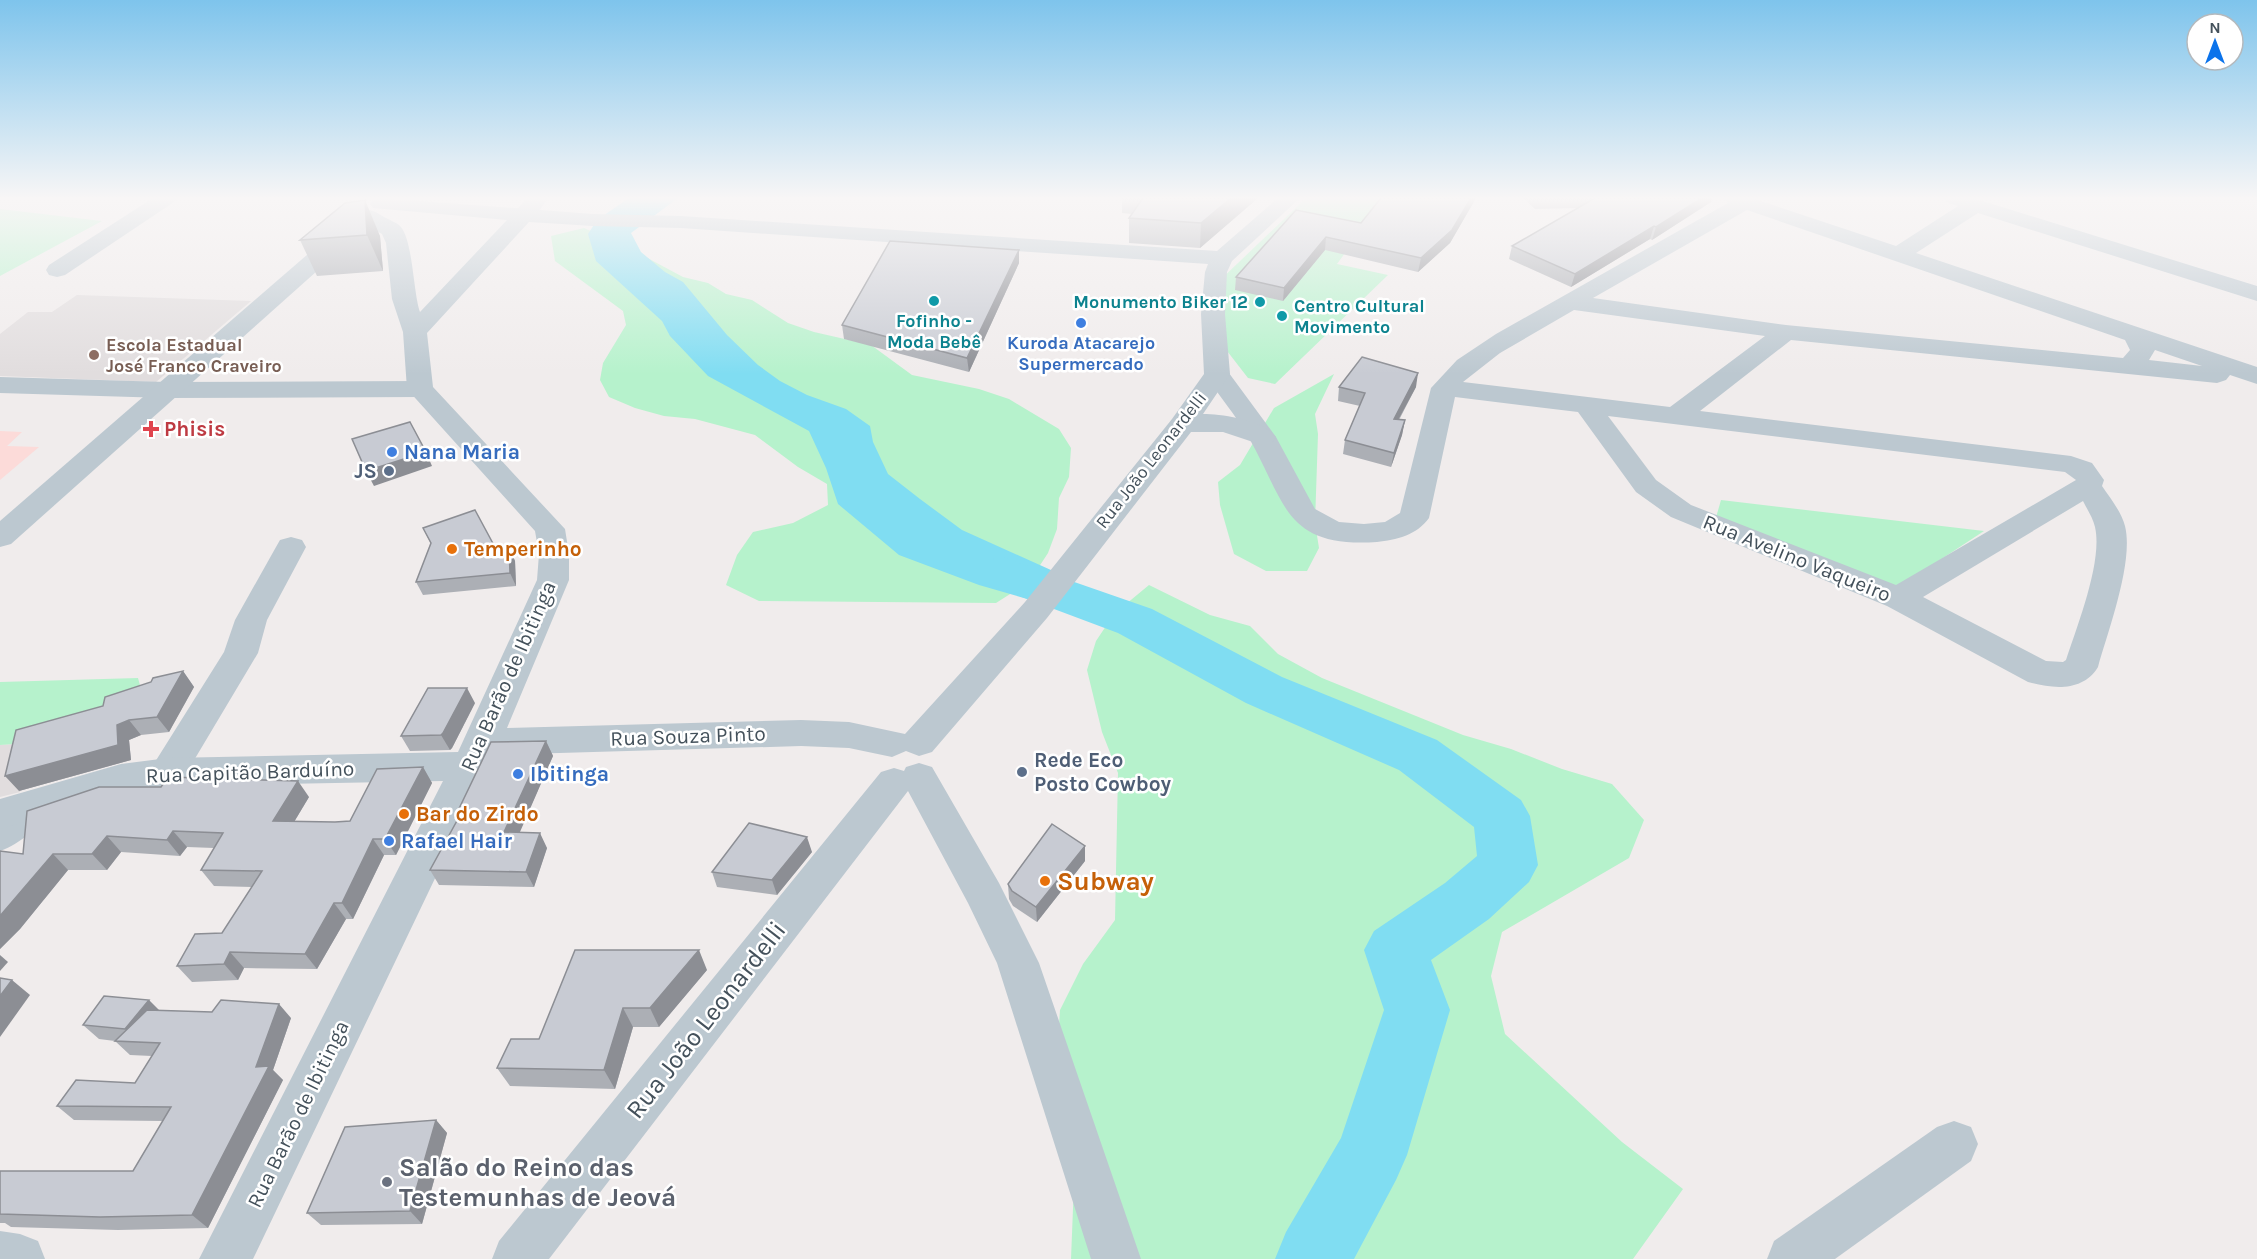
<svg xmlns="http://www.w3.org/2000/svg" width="2257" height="1259" font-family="Karla,sans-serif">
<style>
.education{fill:#e1ddde}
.medical{fill:#fcdbd9}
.green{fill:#b6f2cc}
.water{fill:#80ddf2}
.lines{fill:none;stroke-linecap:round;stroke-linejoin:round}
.river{fill:#80ddf2;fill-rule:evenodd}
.minor{fill:#bcc8d0;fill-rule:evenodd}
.tertiary{fill:#bcc8d0;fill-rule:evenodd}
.wall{fill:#acafb5}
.shaded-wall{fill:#8c8e94}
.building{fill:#c8cbd3;stroke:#8c8e94;stroke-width:1.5}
.culture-dot{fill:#0f9aa8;stroke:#fff;stroke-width:2}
.shop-dot{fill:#3f7fe0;stroke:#fff;stroke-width:2}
.education-dot{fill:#8d6e63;stroke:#fff;stroke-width:2}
.health-dot{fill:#e0444e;stroke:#fff;stroke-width:2}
.service-dot{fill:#5c6f8a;stroke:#fff;stroke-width:2}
.food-dot{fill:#e8710a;stroke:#fff;stroke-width:2}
.worship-dot{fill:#6b7280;stroke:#fff;stroke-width:2}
.labels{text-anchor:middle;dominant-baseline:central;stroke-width:5;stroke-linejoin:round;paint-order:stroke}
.far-culture-label{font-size:18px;font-weight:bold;fill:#0d838f;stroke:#fff;text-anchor:end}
.far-shop-label{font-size:18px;font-weight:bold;fill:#366cbe;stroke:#fff}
.far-education-label{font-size:18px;font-weight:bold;fill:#785e54;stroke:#fff;text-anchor:start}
.far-street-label{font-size:18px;fill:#44515b;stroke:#fff}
.health-label{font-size:21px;font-weight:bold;fill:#be3a42;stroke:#fff;text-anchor:start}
.shop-label{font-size:21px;font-weight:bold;fill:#366cbe;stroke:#fff;text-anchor:start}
.service-label{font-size:21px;font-weight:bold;fill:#4e5e75;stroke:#fff;text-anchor:end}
.food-label{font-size:21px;font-weight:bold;fill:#c56008;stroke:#fff;text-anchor:start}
.street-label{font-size:21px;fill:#44515b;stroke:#fff}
.near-food-label{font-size:26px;font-weight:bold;fill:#c56008;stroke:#fff;text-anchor:start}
.near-street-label{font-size:26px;fill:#44515b;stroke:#fff}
.near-worship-label{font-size:26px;font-weight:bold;fill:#5b616d;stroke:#fff;text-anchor:start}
</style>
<rect width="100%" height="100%" fill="#f0ecec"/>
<g class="education">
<polygon points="77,295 251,301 156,382 0,376 0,334 28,312 52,312"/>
<polygon points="30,743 20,792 0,797 0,745"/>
</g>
<polygon class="medical" points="0,431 22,432 7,446 39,447 0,480"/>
<g class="green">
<polygon points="1306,198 1385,198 1337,264 1388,275 1275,384 1248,378 1224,347 1215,285"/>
<polygon points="0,209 102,221 0,276"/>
<polygon points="584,228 625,246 683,277 708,283 726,294 752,300 788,323 814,332 871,345 912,375 979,389 1009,399 1059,429 1071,448 1069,477 1059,498 1057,529 1048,553 1029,582 996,603 759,601 726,585 737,555 753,532 793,523 828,505 827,484 798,467 755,435 695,419 664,416 635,408 609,397 600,380 603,363 626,325 623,311 555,261 551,236"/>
<polygon points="1334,374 1315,414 1318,434 1315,523 1319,548 1307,571 1266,571 1234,554 1220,505 1218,482 1240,465 1274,408"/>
<polygon points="1721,500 1984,531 1893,591 1715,521"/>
<polygon points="1149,585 1210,615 1250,626 1278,654 1322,678 1463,735 1511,749 1562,769 1612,784 1644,820 1629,858 1502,932 1491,976 1505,1034 1622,1142 1683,1189 1633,1259 1071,1259 1074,1183 1056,1071 1060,1010 1083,964 1115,920 1118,773 1102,732 1087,670 1096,641 1114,614"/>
<polygon points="138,678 143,696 30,743 0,745 0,682"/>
</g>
<polygon class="water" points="629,198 678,198 631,233 641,252 665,272 683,282 727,335 758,365 780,381 807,395 846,409 870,426 873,442 888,474 920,499 962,530 1062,575 1041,603 979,585 899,555 838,504 826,468 809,431 708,376 670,336 662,321 596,261 588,234 597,220"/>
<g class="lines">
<polygon class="river" points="1002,557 1152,609 1282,677 1437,740 1521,800 1530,816 1538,865 1529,882 1489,919 1431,960 1450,1010 1407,1155 1396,1180 1354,1259 1275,1259 1286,1232 1341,1138 1384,1010 1364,950 1374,931 1445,883 1477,856 1474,827 1399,770 1246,703 1118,633 985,583 978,572 985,561"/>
<g class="minor">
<polygon points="153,198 177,198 174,202 65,275 57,277 49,275 46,270 49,265"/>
<path d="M 527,198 L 548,198 C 540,210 532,224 515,220 L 512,215 Z"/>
<path d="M 1723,198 L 1752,198 L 1896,246 L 1958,206 L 1946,202 L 1943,198 L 1973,198 L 2257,286 L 2257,301 L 1978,213 L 1916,253 L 2257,367 L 2257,384 L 2230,375 L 2226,380 L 2217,383 L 1791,340 L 1700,411 L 2071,456 L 2092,463 L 2104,480 L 2102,486 C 2110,498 2121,511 2125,526 C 2134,562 2108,631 2098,667 C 2083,692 2053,689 2028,682 L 1887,606 L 1671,517 L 1636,492 L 1578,412 L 1455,397 L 1429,518 C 1417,535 1396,540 1377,542 C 1284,548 1286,503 1249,438 C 1236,416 1219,395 1204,374 L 1208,369 L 1217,366 L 1226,369 L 1276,437 L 1315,509 L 1339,522 L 1364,524 L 1385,522 L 1400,513 L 1431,388 L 1457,360 L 1496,334 L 1728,203 ZM 1747,210 L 2125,340 L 2130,350 L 2123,358 L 1786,325 L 1593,298 ZM 1574,310 L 1765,336 L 1670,407 L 1463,382 L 1500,353 ZM 2155,350 L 2202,366 L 2149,360 ZM 1608,416 L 2065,472 L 2076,480 L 1896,585 L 1691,505 L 1656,480 ZM 2083,501 C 2087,509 2093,518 2095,527 C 2103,561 2077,626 2066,660 L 2063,662 L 2046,661 L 1923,597 Z"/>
<polygon points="0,377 166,382 420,381 429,383 433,389 429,395 420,397 166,398 0,393"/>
<polygon points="291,537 302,540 306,547 267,620 258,653 181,782 168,786 155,782 149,772 155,762 224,652 235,620 276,547 280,540"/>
<path d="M 33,790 L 46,794 L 52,805 C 42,824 21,844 0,851 L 0,812 L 20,794 Z"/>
<polygon points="1954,1121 1971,1127 1978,1144 1971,1161 1835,1259 1767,1259 1774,1241 1937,1127"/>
<polygon points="0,1231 20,1234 38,1241 45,1259 0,1259"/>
</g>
<g class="tertiary">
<path d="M 380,198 L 593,214 L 681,216 L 1217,251 L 1278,198 L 1300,198 L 1232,261 L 1227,272 L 1225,314 L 1230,374 L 1203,414 C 1222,414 1264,420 1276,437 L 1272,443 L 1262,445 L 1223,432 L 1191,432 L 1047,618 L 932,752 L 919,756 L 906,751 L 892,757 L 849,748 L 801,746 L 494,755 L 253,1259 L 199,1259 L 443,781 L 168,786 L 121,792 L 0,829 L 0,799 L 121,764 L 168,758 L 458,752 L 537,580 L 539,554 L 535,531 L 407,389 L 403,332 L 392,299 L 386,243 L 382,234 L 358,220 L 355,215 L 358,210 C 369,208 375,211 384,217 C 389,220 396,222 400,226 C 413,239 413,292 420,312 L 507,220 L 373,208 L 370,204 L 373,200 ZM 529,222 L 593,226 L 681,228 L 1208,264 L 1205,272 L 1201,314 L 1204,374 L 1172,419 L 1025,602 L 905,734 L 849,722 L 801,720 L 507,728 L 569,580 L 569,554 L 565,529 L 433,387 L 427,333 Z"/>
<polygon points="346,226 354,228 357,233 354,238 11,544 0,547 0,521 338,228"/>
<polygon points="919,763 932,767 999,883 1039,963 1141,1259 1091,1259 997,963 968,903 908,791 549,1259 492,1259 499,1241 881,772 894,768 904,771 906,767"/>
</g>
</g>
<g class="wall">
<polygon points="1122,198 1258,198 1200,248 1129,243 1129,218 1132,214 1122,213"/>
<polygon points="1381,198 1476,198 1450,243 1418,272 1325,250 1283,301 1235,290 1236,277 1296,210 1361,223"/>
<polygon points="1523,198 1712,198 1711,202 1652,240 1650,239 1571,287 1509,259 1512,246 1578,208 1535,209"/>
<polygon points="345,203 380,236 383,271 317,276 300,240"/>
<polygon points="1019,250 1019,263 969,372 844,339 842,325"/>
<polygon points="1339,387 1416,387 1399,420 1405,420 1402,435 1391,467 1343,454 1345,440 1360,406 1338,401"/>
<polygon points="423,528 496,549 509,548 515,561 516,586 423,595 416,582 431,544"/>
<polygon points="183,671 194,687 169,732 141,735 129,740 131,760 19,791 103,706"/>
<polygon points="475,703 452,748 450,750 410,751 401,736"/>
<polygon points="546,741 553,756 519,833 547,848 534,887 439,885 430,870 457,821 455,817"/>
<polygon points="423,767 432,783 396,855 384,855 353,919 346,919 317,969 244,968 238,980 192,982 177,966 222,933 252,887 214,886 201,870 214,848 187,847 180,856 121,852 107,870 68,870 20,929 0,949 0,851 23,854 27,811 309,797 294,822 335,822 350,821"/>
<polygon points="812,852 777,895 717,887 712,872"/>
<polygon points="1085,861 1037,922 1013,906 1009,899 1008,884"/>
<polygon points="707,970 659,1027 633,1027 615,1089 510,1086 497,1068 539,1039"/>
<polygon points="159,1010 291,1018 273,1070 283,1080 208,1228 118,1230 11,1227 5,1223 0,1223 0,1171 133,1171 163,1121 74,1120 57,1106 135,1083 152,1056 130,1055 115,1041 99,1039 83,1025"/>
<polygon points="436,1120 447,1133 422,1224 321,1225 307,1213"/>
</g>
<g class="shaded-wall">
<polygon points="1231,198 1258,198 1200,248 1201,223"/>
<polygon points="1471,198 1476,198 1450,243 1418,272 1421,258"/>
<polygon points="1702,198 1712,198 1711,202 1652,240 1656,227"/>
<polygon points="365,200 380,236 383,271 367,235"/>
<polygon points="1654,226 1650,239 1571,287 1575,274"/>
<polygon points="1326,237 1325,250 1283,301 1284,288"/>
<polygon points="1019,250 1019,263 969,372 967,358"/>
<polygon points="1418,373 1416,387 1391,433 1394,419"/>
<polygon points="1405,420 1402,435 1391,467 1394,453"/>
<polygon points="426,452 432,466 374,486 366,471"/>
<polygon points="509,548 515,561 516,586 510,573"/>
<polygon points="183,671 194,687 169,732 157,717"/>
<polygon points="467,688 475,703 452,748 450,750 441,735"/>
<polygon points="129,720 141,735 129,740 131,760 19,791 5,776 117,725"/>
<polygon points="546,741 553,756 513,848 504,832"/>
<polygon points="423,767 432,783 396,855 385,839"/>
<polygon points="298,781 309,797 285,837 273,821"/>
<polygon points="173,831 187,847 180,856 167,840"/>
<polygon points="540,833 547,848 534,887 526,872"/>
<polygon points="107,836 121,852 107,870 92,854"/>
<polygon points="807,837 812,852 777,895 772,880"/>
<polygon points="373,839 384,855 353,919 342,903"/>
<polygon points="1085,846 1085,861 1037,922 1036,907"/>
<polygon points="53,854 68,870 20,929 0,949 0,916"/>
<polygon points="334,903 346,919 317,969 305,954"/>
<polygon points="699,950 707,970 659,1027 650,1008"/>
<polygon points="230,952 244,968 238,980 224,964"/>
<polygon points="0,955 8,962 0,971"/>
<polygon points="12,980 30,995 0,1037 0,996"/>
<polygon points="149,1000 163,1014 140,1043 125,1029"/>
<polygon points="279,1004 291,1018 273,1070 283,1080 208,1228 192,1215 256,1067"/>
<polygon points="623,1008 633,1027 615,1089 604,1070"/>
<polygon points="436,1120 447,1133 422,1224 410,1211"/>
</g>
<g class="building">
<polygon points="1143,198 1231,198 1201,223 1129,218"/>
<polygon points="1381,198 1471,198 1452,230 1421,258 1326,237 1284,288 1236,277 1296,210 1361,223"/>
<polygon points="1595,198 1702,198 1656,227 1654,226 1575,274 1512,246"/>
<polygon points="365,200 367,235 300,240 345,203"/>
<polygon points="890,241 1019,250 967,358 842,325"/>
<polygon points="1362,357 1418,373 1394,419 1405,420 1394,453 1345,440 1365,393 1339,387"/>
<polygon points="410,422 426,452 366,471 352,439"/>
<polygon points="475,510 496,549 509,548 510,573 416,582 431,543 423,528"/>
<polygon points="183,671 157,717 129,720 117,725 118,745 5,776 16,730 103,706 105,697 151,682 153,678"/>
<polygon points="428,688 467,688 443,733 441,735 401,736"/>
<polygon points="546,741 504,832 540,833 526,872 430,870 459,817 455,817 491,742"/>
<polygon points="423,767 385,839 373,839 342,903 334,903 305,954 230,952 224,964 177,966 195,934 222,933 262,871 201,870 223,833 173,831 167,840 107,836 92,854 53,854 0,916 0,851 23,854 27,811 99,787 161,787 168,777 298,781 273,821 335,822 350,821 377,769"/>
<polygon points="749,823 807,837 772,880 712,872"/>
<polygon points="1052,824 1085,846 1036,907 1012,891 1008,884"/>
<polygon points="575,950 699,950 650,1008 623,1008 604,1070 497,1068 511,1039 539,1039"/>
<polygon points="0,978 12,980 0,996"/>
<polygon points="104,996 149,1000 125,1029 83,1025"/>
<polygon points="221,1000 279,1004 256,1067 269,1066 192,1215 100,1217 0,1214 0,1171 133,1171 171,1107 57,1106 76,1080 135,1083 160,1043 115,1041 147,1010 212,1012"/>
<polygon points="436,1120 410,1211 307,1213 345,1127"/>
</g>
<linearGradient id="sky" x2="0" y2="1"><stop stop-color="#7ec4ec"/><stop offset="0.53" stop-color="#f8f6f6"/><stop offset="1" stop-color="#f8f6f6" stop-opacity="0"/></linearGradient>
<rect width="2257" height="374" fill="url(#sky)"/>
<g class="culture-dot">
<circle cx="934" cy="301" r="6"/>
<circle cx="1260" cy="302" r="6"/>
<circle cx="1282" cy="316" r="6"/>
</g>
<g class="shop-dot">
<circle cx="1081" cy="323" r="6"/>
<circle cx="392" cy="452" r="6"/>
<circle cx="518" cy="774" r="6"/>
<circle cx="389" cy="841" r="6"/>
</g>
<circle class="education-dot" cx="94" cy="355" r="6"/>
<path class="health-dot" d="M148 420h6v6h6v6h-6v6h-6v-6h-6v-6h6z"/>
<g class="service-dot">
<circle cx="389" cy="471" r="6"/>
<circle cx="1022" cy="772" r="6"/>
</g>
<g class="food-dot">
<circle cx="452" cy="549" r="6"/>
<circle cx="404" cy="814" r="6"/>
<circle cx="1045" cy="881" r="6"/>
</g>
<circle class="worship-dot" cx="387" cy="1182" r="6"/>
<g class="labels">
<g class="far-culture-label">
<text x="1248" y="302">Monumento Biker 12</text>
<text x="1294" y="306" text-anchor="start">Centro Cultural<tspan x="1294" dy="21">Movimento</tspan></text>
<text x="934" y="321" text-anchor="middle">Fofinho -<tspan x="934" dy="21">Moda Bebê</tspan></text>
</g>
<g class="far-shop-label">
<text x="1081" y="343">Kuroda Atacarejo<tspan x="1081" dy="21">Supermercado</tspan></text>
</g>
<g class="far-education-label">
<text x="106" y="345">Escola Estadual<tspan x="106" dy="21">José Franco Craveiro</tspan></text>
</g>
<g class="far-street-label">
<text transform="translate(1151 460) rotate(-52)">Rua João Leonardelli</text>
</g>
<g class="health-label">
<text x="164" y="429">Phisis</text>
</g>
<g class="shop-label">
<text x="404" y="452">Nana Maria</text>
<text x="530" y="774">Ibitinga</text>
<text x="401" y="841">Rafael Hair</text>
</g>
<g class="service-label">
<text x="377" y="471">JS</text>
<text x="1034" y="760" text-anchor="start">Rede Eco<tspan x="1034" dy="24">Posto Cowboy</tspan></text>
</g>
<g class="food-label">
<text x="464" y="549">Temperinho</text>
<text x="416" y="814">Bar do Zirdo</text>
</g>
<g class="street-label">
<text transform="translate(1797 558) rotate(22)">Rua Avelino Vaqueiro</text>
<text transform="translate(508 676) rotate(-66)">Rua Barão de Ibitinga</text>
<text transform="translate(688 736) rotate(-2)">Rua Souza Pinto</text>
<text transform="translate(250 772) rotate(-2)">Rua Capitão Barduíno</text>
<text transform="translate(298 1114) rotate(-64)">Rua Barão de Ibitinga</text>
</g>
<g class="near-food-label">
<text x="1057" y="881">Subway</text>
</g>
<g class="near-street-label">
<text transform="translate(706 1020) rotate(-52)">Rua João Leonardelli</text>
</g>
<g class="near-worship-label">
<text x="399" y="1167">Salão do Reino das<tspan x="399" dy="30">Testemunhas de Jeová</tspan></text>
</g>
</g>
<g transform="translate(2215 42)"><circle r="28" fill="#ffffff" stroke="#b4b9bd" stroke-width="1.5"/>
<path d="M0-4.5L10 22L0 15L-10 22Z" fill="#0b73eb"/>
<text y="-9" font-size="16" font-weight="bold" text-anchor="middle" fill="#44515b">N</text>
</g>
</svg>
